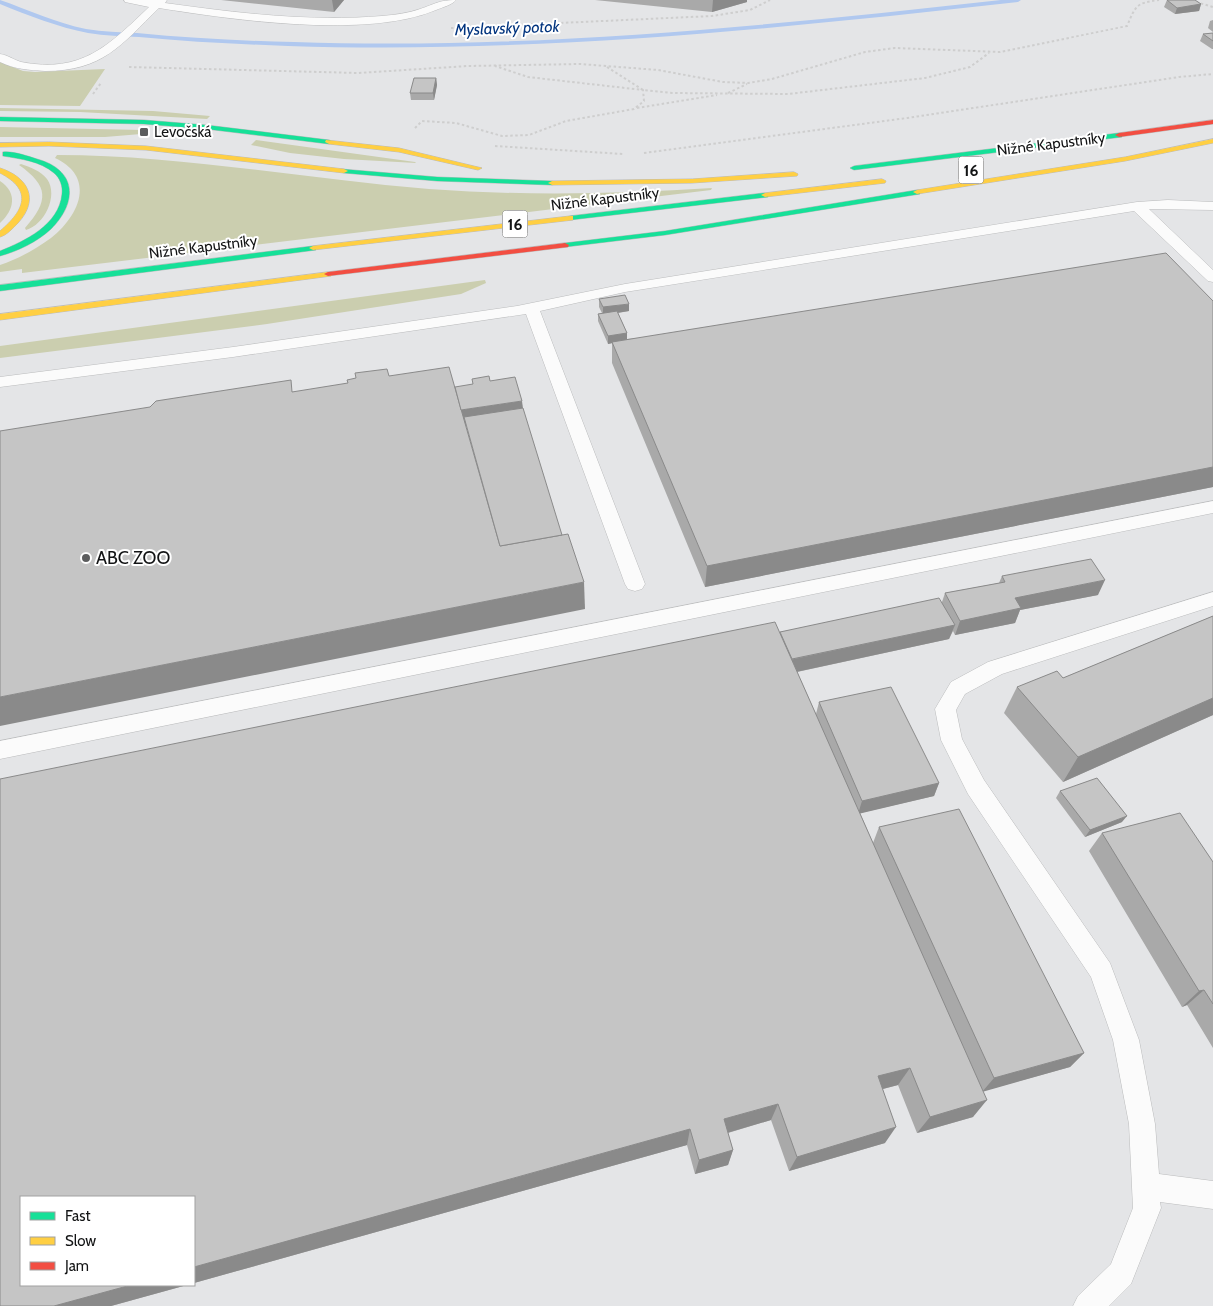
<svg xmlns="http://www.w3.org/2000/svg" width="1213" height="1306" font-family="Cabin,sans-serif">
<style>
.green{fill:#cbceaf}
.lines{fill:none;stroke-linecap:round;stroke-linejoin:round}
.stream{fill:#b0c8ef;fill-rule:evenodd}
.lane-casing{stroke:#bbbcbd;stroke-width:1}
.fast-casing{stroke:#bbbcbd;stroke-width:1}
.slow-casing{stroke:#bbbcbd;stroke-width:1}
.jam-casing{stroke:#bbbcbd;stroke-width:1}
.path{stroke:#cecece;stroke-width:2;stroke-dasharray:2.5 2.5;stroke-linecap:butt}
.lane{fill:#fbfbfb;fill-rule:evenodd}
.fast{fill:#16e098;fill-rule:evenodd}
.slow{fill:#ffcf43;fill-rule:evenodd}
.jam{fill:#f24e42;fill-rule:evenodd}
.wall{fill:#a9a9a9}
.shaded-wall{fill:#8a8a8a}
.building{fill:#c5c5c5;stroke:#8a8a8a}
.poi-dot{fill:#5c5d5e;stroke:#fff;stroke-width:2}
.labels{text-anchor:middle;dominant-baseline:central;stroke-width:4;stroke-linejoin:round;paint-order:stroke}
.far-poi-label{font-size:15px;fill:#131415;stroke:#fff;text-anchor:start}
.far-street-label{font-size:15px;fill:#131415;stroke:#fff}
.far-water-label{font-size:16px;font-style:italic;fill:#00337e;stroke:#fff}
.shield{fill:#fff;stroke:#5a5a5b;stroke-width:1}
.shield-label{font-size:16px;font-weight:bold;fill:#131415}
.poi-label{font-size:18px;fill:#131415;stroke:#fff;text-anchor:start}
</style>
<rect width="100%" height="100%" fill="#e4e5e7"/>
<g class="green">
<polygon points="0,62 23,71 35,72 105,69 80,106 0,105"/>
<polygon points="0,108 153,111 210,116 207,119 80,112 0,111"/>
<polygon points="0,127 143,130 141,134 105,137 0,137"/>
<polygon points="256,140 415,162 416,163 344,159 290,153 251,145"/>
<path d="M 57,155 C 181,155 305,179 429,189 C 523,196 618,194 712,188 L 711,190 L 22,273 L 22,269 L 0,272 L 0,265 C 18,259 36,249 51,238 C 80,215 96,177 55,158 Z"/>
<path d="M 21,164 C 30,167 41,171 47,179 C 59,196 44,225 26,230 L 25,228 C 49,201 49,186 19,165 Z"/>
<path d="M 0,181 C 18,193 14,210 0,223 Z"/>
<polygon points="485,280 486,283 461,294 267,324 0,358 0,346"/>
</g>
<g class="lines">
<path class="stream" d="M 0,0 C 29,10 56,23 86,29 C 103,32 120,32 137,33 C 189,38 241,41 294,42 C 531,50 766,26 1001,0 L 1021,0 L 1018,2 C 775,29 533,54 288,46 C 239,44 189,42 139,37 C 122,36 105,36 88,33 C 58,27 29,16 0,4 Z"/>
<g class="lane-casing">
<g id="lane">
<path d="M 124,0 L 167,0 L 165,3 C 237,13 310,22 382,16 C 394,15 409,13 420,9 C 435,4 439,0 456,0 C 452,5 443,7 436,10 C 367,39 234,20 159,8 C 121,45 103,71 45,71 C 29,70 14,69 0,62 L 0,54 C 8,55 14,60 21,62 C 82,74 109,45 149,7 L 125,2 Z"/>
<polygon points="1168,200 1213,202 1213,210 1149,209 1213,270 1213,282 1208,281 1134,211 625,292 540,311 645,584 642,589 635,591 628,589 625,584 526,314 233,357 0,387 0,377 233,347 517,306 625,284 1137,202"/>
<polygon points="1213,501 1213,513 0,759 0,741"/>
<polygon points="1213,592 1213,606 1002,674 965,694 956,710 962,739 984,780 1110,963 1139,1040 1155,1124 1159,1174 1213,1181 1213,1209 1160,1202 1161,1208 1131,1284 1109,1306 1073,1306 1078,1296 1111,1264 1133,1208 1129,1124 1113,1040 1091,977 968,794 941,740 935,709 951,682 988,662"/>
</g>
</g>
<g class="fast-casing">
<g id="fast">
<polygon points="0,117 144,120 206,125 329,140 333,142 329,144 206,129 144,124 0,121"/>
<polygon points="1119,133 1122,133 1122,137 854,170 850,168 854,166"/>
<path d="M 3,152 C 14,151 27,156 37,159 C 77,170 78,202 51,229 C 37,242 18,251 0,256 L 0,251 C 25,241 59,225 62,194 C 63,186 60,178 54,173 C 40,161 21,159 3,156 Z"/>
<polygon points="341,169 437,177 552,181 556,183 552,185 437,181 344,173 340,171"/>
<polygon points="917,190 920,190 920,194 665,235 565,247 561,245 565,243 665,231"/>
<polygon points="765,193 769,195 768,197 570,220 566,218 570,216"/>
<polygon points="313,246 316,246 316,250 0,291 0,285"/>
</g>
</g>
<g class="slow-casing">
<g id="slow">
<polygon points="1213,139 1213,143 1125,161 917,194 913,192 917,190 1125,157"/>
<polygon points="326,140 399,148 482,168 478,170 399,152 329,144 325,142"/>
<polygon points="49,142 146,146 344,169 348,171 344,173 146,150 49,146 0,147 0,143"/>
<path d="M 0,168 C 28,177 40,199 18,223 C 13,228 7,235 0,237 L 0,231 C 25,210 33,190 0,173 Z"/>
<polygon points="794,172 798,174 797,176 692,183 552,185 548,183 552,181 692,179"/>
<polygon points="882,179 886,181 885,183 765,197 761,195 765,193"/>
<polygon points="570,216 573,216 573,220 313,250 309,248 313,246"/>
<polygon points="328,272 332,274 331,276 0,320 0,314"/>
</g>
</g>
<g class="jam-casing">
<g id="jam">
<polygon points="1213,120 1213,124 1119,137 1115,135 1119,133"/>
<polygon points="565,243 569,245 568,247 328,276 324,274 328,272"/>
</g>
</g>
<g class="path">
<polyline points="1196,2 1213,7"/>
<polyline points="451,28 712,16 750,10 770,0"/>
<path d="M 129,67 L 358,73 L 468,66 L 580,64 L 658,70 L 723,82 L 748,83 L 772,79 L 865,52 L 895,48 L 1000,52 L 1127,26 C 1136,5 1136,3 1159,0"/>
<polyline points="607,67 643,90 672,93 788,94 925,78 970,67 989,53"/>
<polyline points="728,93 747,84"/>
<polyline points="93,94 101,83"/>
<polyline points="637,108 717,95"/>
<polyline points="415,128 422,121 456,123 502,136 529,135 566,121 634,109 644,101 643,90 528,77 495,66"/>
<polyline points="495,146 623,154"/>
<polyline points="644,153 907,118 1179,77 1213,74"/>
</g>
<use href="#lane" class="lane"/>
<use href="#fast" class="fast"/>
<use href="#slow" class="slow"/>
<use href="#jam" class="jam"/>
</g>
<g class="wall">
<polygon points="221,0 344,0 334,12"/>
<polygon points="595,0 747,0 747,2 712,12"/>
<polygon points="1167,0 1201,4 1199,11 1175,14 1164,7"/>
<polygon points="1213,20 1213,32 1208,28 1210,21"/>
<polygon points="1213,33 1213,49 1212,49 1200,41 1203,34"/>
<polygon points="436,78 437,85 434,100 411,100 410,93"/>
<polygon points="599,299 629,311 618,313 627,333 627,339 1213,301 1213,487 705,587 612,363 612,343 608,344 598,321 598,314 602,313 599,307"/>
<polygon points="1002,576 1098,595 1020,610 1015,623 955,635 953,631 949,639 797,672 816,714 819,702 939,783 934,796 860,813 873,843 879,827 1084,1053 1070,1067 983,1091 973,1117 917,1133 898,1085 883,1089 885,1143 789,1171 771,1120 728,1133 733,1150 728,1165 695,1174 687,1145 194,1283 194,1197 187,1285 111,1306 0,1306 780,632 942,602 945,593 999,583"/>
<polygon points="1213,616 1213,715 1063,782 1004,713 1017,687 1063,678"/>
<polygon points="1060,791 1122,822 1085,837 1056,798"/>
<polygon points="1102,833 1213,862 1213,1048 1187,1005 1182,1007 1089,851"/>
</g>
<g class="shaded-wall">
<polygon points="332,0 344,0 334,12"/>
<polygon points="713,0 747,0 747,2 712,12"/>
<polygon points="1201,4 1199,11 1175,14 1177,8"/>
<polygon points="436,78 437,85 434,100 433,93"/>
<polygon points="629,304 629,311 603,315 603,307"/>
<polygon points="627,333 627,340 608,344 608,336"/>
<polygon points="522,401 524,416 463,425 460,410"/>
<polygon points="1213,467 1213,487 705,587 707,566"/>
<polygon points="1105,580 1098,595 1020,610 1015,623 955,635 960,621 1015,598"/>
<polygon points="584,582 585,609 0,726 0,697"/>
<polygon points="955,625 949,639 782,675 785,661"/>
<polygon points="1213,698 1213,715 1063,782 1078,757"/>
<polygon points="939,783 934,796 858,814 862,801"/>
<polygon points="1127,816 1122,822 1085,837 1090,830"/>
<polygon points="1204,990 1187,1005 1182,1007 1199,991"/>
<polygon points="1084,1053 1070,1067 982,1092 994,1078"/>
<polygon points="910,1068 898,1085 867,1093 878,1076"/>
<polygon points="987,1100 973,1117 917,1133 930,1117"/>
<polygon points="778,1104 771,1120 720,1135 724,1119"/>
<polygon points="896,1127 885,1143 789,1171 797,1157"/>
<polygon points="690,1129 687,1145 194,1283 194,1267"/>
<polygon points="733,1150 728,1165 695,1174 699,1160"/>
<polygon points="131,1285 187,1285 111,1306 54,1306"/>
</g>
<g class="building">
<polygon points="1167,0 1195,0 1201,4 1177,8"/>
<polygon points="1213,33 1213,41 1203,34"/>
<polygon points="414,78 436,78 433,93 410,93"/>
<polygon points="1166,253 1213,301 1213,467 707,566 612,342"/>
<polygon points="625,295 629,304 603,307 599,299"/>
<polygon points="617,311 627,333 608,336 598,314"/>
<polygon points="449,367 500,546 568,534 584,582 0,697 0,431 150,407 156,401 291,380 292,392 348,383 347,380 356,378 355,373 387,369 389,376"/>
<polygon points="489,376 490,381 515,377 522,401 461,410 455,387 473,384 472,379"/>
<polygon points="523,408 562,535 500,546 464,417"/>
<polygon points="1091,559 1105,580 1015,598 1021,608 960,621 945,593 1005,582 1002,576"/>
<polygon points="939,598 955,625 792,659 780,632"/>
<polygon points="1213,616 1213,698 1078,757 1017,687 1057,671 1063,678"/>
<polygon points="775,622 987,1100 930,1117 910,1068 878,1076 896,1127 797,1157 778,1104 724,1119 733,1150 699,1160 690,1129 194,1267 194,1197 21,1197 21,1285 131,1285 54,1306 0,1306 0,779"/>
<polygon points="891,687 939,783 862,801 819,702"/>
<polygon points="1097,778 1127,816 1090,830 1060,791"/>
<polygon points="959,809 1084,1053 994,1078 879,827"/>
<polygon points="1180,813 1213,862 1213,1004 1204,990 1199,991 1102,833"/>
</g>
<g class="poi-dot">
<rect x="139" y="127" width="10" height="10" rx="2.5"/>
<circle cx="86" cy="558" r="5"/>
</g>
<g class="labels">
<g class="far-poi-label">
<text x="154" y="132">Levočská</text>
</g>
<g class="far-street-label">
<text transform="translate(1051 144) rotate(-7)">Nižné Kapustníky</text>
<text transform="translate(605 199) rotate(-7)">Nižné Kapustníky</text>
<text transform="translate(203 247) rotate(-7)">Nižné Kapustníky</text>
</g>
<g class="far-water-label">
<text transform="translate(507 28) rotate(-2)">Myslavský potok</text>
</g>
<g class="shield">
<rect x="958.5" y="156.5" width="25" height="27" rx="4"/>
<rect x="502.5" y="210.5" width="25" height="27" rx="4"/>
</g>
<g class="shield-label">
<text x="971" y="170">16</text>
<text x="515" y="224">16</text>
</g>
<g class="poi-label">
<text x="96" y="558">ABC ZOO</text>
</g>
</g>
<rect x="20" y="1196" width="175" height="90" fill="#ffffff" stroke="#a1a1a1"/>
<rect x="30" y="1212" width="25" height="8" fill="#16e098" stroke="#a1a1a1"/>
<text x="65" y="1221" font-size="15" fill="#131415">Fast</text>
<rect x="30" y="1237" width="25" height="8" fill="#ffcf43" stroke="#a1a1a1"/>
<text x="65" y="1246" font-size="15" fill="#131415">Slow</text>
<rect x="30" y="1262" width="25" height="8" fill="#f24e42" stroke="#a1a1a1"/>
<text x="65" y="1271" font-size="15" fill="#131415">Jam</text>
</svg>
